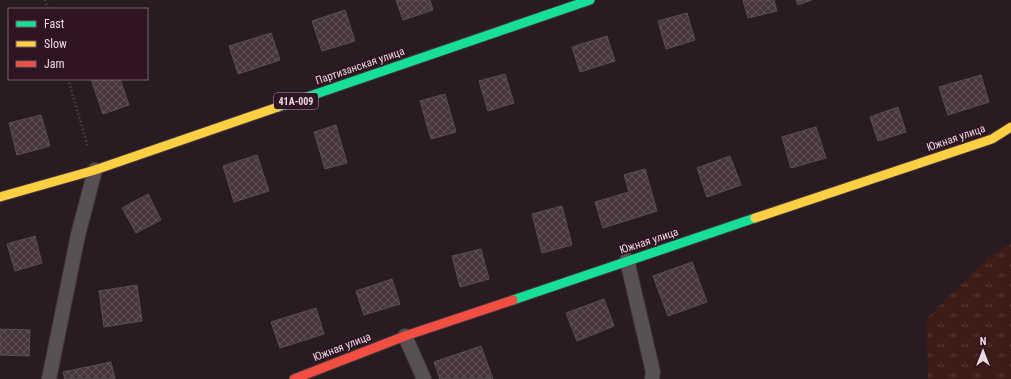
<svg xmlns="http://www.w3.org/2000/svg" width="1011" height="379" font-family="'Roboto Condensed',sans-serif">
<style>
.grass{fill:url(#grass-tufts)}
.building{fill:url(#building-cross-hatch);stroke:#5b4e52}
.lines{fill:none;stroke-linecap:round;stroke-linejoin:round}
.lane-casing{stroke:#42363c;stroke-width:16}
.fast-casing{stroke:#42363c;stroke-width:11}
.slow-casing{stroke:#42363c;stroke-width:11}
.jam-casing{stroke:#42363c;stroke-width:11}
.path{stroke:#595257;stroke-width:2.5;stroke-dasharray:1 3;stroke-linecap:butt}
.lane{stroke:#575156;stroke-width:14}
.fast{stroke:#16e098;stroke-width:9}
.slow{stroke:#ffcf43;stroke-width:9}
.jam{stroke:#f24e42;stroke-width:9}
.labels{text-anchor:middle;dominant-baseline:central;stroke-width:3.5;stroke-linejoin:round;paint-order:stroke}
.shield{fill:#2e1521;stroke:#b29ea7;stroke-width:1}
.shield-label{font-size:10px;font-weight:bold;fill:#ead8e0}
.street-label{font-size:11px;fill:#ead8e0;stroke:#2e1521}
</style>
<defs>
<pattern id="grass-tufts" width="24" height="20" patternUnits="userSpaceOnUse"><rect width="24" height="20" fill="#3d1c17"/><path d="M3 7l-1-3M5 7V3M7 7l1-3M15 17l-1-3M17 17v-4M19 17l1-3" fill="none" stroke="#593c38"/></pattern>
<pattern id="building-cross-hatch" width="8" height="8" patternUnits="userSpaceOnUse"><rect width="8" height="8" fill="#47373c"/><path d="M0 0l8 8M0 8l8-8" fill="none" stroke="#625358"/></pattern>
</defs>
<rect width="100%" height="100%" fill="#281b21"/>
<polygon class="grass" points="1011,243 1011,379 928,379 926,319 987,258"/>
<g class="building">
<polygon points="396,0 430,0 433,10 403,20"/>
<polygon points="743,0 774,0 777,11 748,18"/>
<polygon points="796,0 812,0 798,5"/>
<polygon points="345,10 355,41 322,51 312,21"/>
<polygon points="687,13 695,40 666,49 658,21"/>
<polygon points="271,33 280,60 238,74 229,46"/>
<polygon points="607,36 615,61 580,72 572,47"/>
<polygon points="505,74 514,103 488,111 479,81"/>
<polygon points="981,75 989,102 948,115 939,87"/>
<polygon points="91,79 120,79 129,105 103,114"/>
<polygon points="445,94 456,132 431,139 420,101"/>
<polygon points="898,107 906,132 878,141 870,117"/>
<polygon points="41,115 50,146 17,155 9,123"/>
<polygon points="336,125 347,163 325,169 314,132"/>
<polygon points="816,127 826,158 791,168 782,137"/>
<polygon points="257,155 269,191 234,202 223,166"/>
<polygon points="730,156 741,185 707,197 697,168"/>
<polygon points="645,169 657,211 603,228 595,202 629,192 624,175"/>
<polygon points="148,194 161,220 136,233 122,208"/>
<polygon points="562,206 572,245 542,253 532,214"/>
<polygon points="35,236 42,263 15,271 7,244"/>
<polygon points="481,249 489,279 460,287 452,256"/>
<polygon points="692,262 707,302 668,316 653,276"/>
<polygon points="392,279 400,304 364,315 356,291"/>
<polygon points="137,285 142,321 104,327 99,291"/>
<polygon points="604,299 614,326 577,341 566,313"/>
<polygon points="316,308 324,334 280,348 271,322"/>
<polygon points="0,329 30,330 29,356 0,355"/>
<polygon points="481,346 493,379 440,379 434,362"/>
<polygon points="111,362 115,379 65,379 63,372"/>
</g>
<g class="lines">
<g class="lane-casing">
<g id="lane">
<polyline points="627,260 653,372 652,379"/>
<polyline points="405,336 424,379"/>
<polyline points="49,379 78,235 95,170"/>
</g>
</g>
<g class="fast-casing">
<g id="fast">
<polyline points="278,107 590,0"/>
<polyline points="513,300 755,218"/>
</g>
</g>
<g class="slow-casing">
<g id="slow">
<polyline points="0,197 95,170 278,107"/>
<polyline points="755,218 992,139 1011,127"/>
</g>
</g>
<g class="jam-casing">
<polyline id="jam" points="294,379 405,336 513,300"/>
</g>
<g class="path">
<polyline points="45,0 48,9"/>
<polyline points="68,79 88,147"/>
</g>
<use href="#lane" class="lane"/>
<use href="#fast" class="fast"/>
<use href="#slow" class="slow"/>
<use href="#jam" class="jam"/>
</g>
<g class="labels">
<rect class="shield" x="274" y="93" width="44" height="16" rx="3"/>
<g class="shield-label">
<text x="296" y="101">41А-009</text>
</g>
<g class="street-label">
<text transform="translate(360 66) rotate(-19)">Партизанская улица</text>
<text transform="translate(956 138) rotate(-19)">Южная улица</text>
<text transform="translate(649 241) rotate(-18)">Южная улица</text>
<text transform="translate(342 347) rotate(-21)">Южная улица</text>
</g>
</g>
<rect x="8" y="8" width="140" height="72" fill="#2e1521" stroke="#79636d"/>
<rect x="16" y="21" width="20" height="6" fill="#16e098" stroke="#79636d"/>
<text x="44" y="28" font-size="12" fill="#ead8e0">Fast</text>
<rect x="16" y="41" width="20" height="6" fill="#ffcf43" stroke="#79636d"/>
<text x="44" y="48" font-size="12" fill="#ead8e0">Slow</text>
<rect x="16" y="61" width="20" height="6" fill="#f24e42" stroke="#79636d"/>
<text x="44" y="68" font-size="12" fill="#ead8e0">Jam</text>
<g transform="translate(983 351)" stroke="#2e1521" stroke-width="3" paint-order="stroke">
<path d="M0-3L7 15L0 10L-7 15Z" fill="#ead8e0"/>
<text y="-6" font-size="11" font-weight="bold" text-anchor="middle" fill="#ead8e0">N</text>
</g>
</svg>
